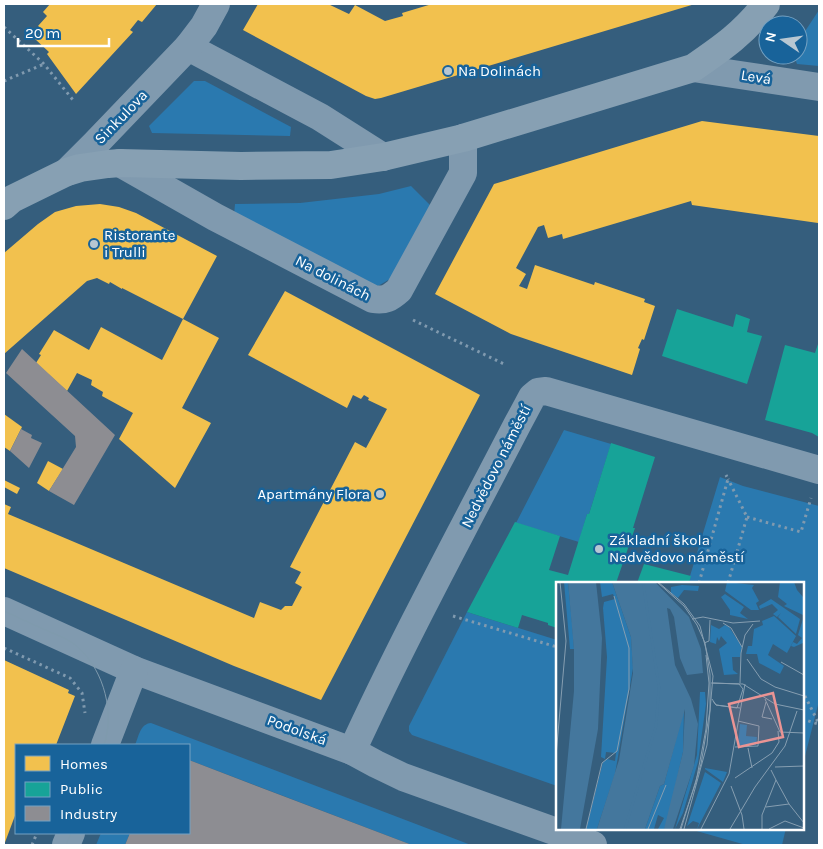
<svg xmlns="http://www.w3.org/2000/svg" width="823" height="849" font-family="Karla,sans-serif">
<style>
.green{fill:#2a79af}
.homes{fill:#f2c14e}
.public{fill:#17a398}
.industry{fill:#8d8d92}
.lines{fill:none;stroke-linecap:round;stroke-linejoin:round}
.path{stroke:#809aaf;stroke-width:3;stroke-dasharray:2.5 4;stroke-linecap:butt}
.street{stroke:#809aaf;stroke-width:28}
.secondary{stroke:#87a0b3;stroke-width:28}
.tram{stroke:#7f9aad;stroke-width:1}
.poi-dot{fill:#b8c7d2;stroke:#18639a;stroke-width:2}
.labels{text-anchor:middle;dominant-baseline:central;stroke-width:5;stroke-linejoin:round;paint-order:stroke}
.poi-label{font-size:15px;fill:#fff;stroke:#18639a;text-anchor:start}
.street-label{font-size:15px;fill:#fff;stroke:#18639a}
.inset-river{fill:none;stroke:#44779d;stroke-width:2.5}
.inset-road{fill:none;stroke:#869eb1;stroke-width:1}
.view{fill:#ea9494;fill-opacity:0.15;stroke:#ea9494;stroke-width:2.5}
.inset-edge{fill:none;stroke:#fff;stroke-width:2.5}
</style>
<rect width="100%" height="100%" fill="#355e7d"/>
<g class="green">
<polygon points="819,10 819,66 797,64 794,55 798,55 798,42"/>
<polygon points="194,81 205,81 291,127 290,136 152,133 149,126"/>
<polygon points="411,186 430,205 390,279 378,286 361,282 234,215 235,204 300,203 379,194"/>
<polygon points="564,430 611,444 589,514 587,514 579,542 516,523"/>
<polygon points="720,477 743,486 819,506 819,701 802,768 802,583 689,583 690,576"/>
<polygon points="467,612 557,640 557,786 412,735 409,731 409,726"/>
<path d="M 151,723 L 471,845 L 412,845 L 189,760 L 189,745 L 135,745 C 139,736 140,724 151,723 Z"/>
<polygon points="686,828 786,828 782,845 746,845"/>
<polygon points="101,833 130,833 125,845 96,845"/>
</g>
<g class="homes">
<polygon points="50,4 157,4 142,22 138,20 130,30 133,32 76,94 47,54 49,52 35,39 43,29 38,26 47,16 43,12"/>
<polygon points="258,4 328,4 349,14 355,5 385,21 403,16 402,13 432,4 695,4 381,98 375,99 366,96 243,30"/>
<polygon points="702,121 819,136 819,211 818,223 692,205 691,201 563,239 562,234 548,238 544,225 538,227 516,268 526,274 519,286 527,289 535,265 594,285 595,282 645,299 644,302 655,306 644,340 642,339 638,348 640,349 632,375 511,334 435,294 494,184"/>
<polygon points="100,204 119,207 136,213 217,256 183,319 122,288 122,289 110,282 109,284 97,278 87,281 4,354 4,253 38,224 55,212 76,206"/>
<polygon points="285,291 480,395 321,700 234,666 4,568 4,504 11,507 8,514 254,618 260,602 281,610 285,606 292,606 302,587 295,583 301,572 290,567 355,442 366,448 387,409 368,400 369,398 364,395 361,399 353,395 347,408 248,355"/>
<polygon points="183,319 219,338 182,408 211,423 175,488 119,439 133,413 102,396 103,392 91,385 92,380 77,373 67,391 36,363 41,355 39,354 54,330 89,350 101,327 162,360"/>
<polygon points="4,414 22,427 10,451 4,447"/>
<polygon points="48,461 63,469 49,491 37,483"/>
<polygon points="4,480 20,488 17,494 4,487"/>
<polygon points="4,660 69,690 68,693 75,696 56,745 16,745 16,813 4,845"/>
</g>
<g class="public">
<polygon points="677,309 733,327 736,314 750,319 747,332 762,336 747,384 662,356"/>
<polygon points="819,341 819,437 812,433 765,420 785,345 815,353"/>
<polygon points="611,443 655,457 633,528 635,528 616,583 557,583 557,628 548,625 548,623 522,615 518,628 467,612 515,522 560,536 549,570 568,575 587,514 589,514"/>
<polygon points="644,564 691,576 689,583 637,583"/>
</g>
<g class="industry">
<polygon points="22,349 115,435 74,505 49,491 76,447 75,436 6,373"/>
<polygon points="21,429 32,435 31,438 42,443 29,468 10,451"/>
<polygon points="189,760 283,796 412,845 125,845 130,833 189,833"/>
</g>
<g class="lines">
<g class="path">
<polyline points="4,27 44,64 73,100"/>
<polyline points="4,81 44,64"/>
<polyline points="413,320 504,364"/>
<polyline points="747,517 801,532 811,498"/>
<polyline points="699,583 728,479 726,475"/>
<polyline points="728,583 747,517 728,479"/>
<polyline points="453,616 557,647"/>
<polyline points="4,648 70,678 82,693 85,713"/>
<polyline points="802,690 819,724"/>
<polyline points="802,719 818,724"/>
<polyline points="32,845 37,833"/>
</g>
<g class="street">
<polyline points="188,47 320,117 383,157"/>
<polyline points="693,68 819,87"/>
<path d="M 120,163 L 215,217 L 373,299 C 385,301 390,298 399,290 L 463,173 L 463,138"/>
<polyline points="67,172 95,144 188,47 204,26 216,4"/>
<polyline points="4,611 134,670 352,751 376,764 403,777 593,845"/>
<polyline points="105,745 134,670"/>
<path d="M 352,751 C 403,640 461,533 517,425 L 532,397 L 538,392 L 546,391 L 819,470"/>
<polyline points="66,845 71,833"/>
</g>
<path class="secondary" d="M 4,206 L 12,199 L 67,172 L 80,168 L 108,164 L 120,163 L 241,166 L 331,165 L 383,157 L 463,138 L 693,68 C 722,48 744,33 766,4"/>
<g class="tram">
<path d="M 4,611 C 19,618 34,625 50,632 C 60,636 72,641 80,649 C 104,672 115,713 104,745"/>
<polyline points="66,845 71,833"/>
</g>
</g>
<g class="poi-dot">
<circle cx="448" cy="71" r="5"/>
<circle cx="94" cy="244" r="5"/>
<circle cx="380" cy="494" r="5"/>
<circle cx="599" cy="549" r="5"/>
</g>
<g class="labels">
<g class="poi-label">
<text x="458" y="71">Na Dolinách</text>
<text x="104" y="235">Ristorante<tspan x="104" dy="17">i Trulli</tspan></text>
<text x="370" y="494" text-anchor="end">Apartmány Flora</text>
<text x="609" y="540">Základní škola<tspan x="609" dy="17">Nedvědovo náměstí</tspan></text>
</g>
<g class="street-label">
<text transform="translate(756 77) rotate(9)">Levá</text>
<text transform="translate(121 117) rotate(-46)">Sinkulova</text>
<text transform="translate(333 278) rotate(27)">Na dolinách</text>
<text transform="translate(496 466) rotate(-63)">Nedvědovo náměstí</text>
<text transform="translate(297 730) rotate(20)">Podolská</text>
</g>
</g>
<g transform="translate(556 582)">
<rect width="248" height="248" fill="#355e7d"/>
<path d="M 8,0 L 12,0 L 16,41 L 18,67 L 14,67 ZM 44,0 L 56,0 L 75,55 L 77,86 L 59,192 L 41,247 L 30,247 L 47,180 L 51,177 L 59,179 L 60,171 L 50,170 L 49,177 L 45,175 L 51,75 L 47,26 L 48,20 L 59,17 L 57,12 L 46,15 ZM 171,0 L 198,3 L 196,6 L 203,19 L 200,21 L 203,28 L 195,28 L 169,9 ZM 213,0 L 238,0 L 241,8 L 247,15 L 247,33 L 228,24 L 231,22 L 222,15 L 224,0 ZM 126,3 L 143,4 L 142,9 L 128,8 L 122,16 L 115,11 L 115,5 ZM 169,12 L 188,25 L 184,31 L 192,37 L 174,33 L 174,28 L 165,15 ZM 215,17 L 244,37 L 240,52 L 222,35 L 225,31 L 221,35 L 217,32 L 222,28 L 216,22 L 204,27 L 203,24 ZM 218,34 L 240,54 L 231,71 L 217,62 L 212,73 L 228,84 L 224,92 L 203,81 L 201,72 L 190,72 L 192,64 L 196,64 L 198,47 L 207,43 L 206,39 ZM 247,37 L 247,61 L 238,65 L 235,64 L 237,60 L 241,62 L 246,56 L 242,53 ZM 155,43 L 163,47 L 169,43 L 173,45 L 186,65 L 184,75 L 176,75 L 177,88 L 182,92 L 168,93 L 163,67 L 171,61 L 165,54 L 163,59 L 161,55 L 160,62 L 154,60 ZM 144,110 L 149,110 L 150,122 L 142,180 L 127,231 L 119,247 L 141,173 ZM 128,127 L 127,170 L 111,241 L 108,247 L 102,247 L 108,236 L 102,233 L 98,247 L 89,247 L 104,204 L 108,202 ZM 184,142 L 191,143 L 190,154 L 201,155 L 200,163 L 182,163 ZM 149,186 L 171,190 L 167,200 L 149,187 ZM 149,190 L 165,201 L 141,247 L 143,241 L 137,239 L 131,244 Z" fill="#2a79af"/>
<path d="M 12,0 L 40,0 L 46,56 L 42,147 L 24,247 L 5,247 L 18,109 L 18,68 ZM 56,0 L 99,0 L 133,35 L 145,67 L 147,91 L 131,93 L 124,76 L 118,35 L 114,27 L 111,26 L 119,83 L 135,117 L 142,142 L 138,184 L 117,247 L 108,247 L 127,170 L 129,127 L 108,202 L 104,204 L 89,247 L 41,247 L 63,178 L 77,91 L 75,55 Z" fill="#44779d"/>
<path class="inset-river" d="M 69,247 L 100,144 L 103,105 L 87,0"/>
<path class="inset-road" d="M 101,0 L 128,24 L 141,43 L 149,61 L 154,92 L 154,128 L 145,182 L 125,247M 102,0 L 128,22 L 144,44 L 157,94 L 151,163 L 128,247M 136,37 L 147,35 L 177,41 L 204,39M 167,41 L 175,46 L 186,65M 148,61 L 153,59 L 154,38M 191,77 L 205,97 L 219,105 L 248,114M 225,80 L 248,93M 155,101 L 187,102 L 219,122 L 248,128M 156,101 L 183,102 L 187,107 L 181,126 L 160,123 L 156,117M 184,101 L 185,71 L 189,53 L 197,42M 209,117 L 224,150 L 248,151M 157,119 L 160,123 L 184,126M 210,120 L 206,135 L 216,137M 179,165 L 202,164 L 203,144 L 182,139M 192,166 L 196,186M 0,174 L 10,59 L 4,0M 219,185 L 248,184M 179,196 L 216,171 L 223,160 L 222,149M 220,198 L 233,222M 175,204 L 186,233 L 188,247M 233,222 L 248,241M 210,225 L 233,222M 30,247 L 46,181 L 61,169 L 73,107 L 73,66 L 58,14M 92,247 L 110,203M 124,247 L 140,200 L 150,147 L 153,101 L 150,73M 145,247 L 173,192 L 189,102M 174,247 L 199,205 L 229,164 L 241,129M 206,247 L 206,233 L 220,198 L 215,188M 213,247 L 229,239 L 248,246"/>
<path class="view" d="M 217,111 L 227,155 L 183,165 L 173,122 Z"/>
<rect width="248" height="248" class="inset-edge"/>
</g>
<rect width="823" height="849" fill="none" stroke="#ffffff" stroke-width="10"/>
<rect x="15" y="744" width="175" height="90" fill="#18639a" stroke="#74a1c2"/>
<rect x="25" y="756" width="25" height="15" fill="#f2c14e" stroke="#74a1c2"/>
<text x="60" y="769" font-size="15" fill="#ffffff">Homes</text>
<rect x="25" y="782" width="25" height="15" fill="#17a398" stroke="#74a1c2"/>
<text x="60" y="794" font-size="15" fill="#ffffff">Public</text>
<rect x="25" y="806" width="25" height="15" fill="#8d8d92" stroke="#74a1c2"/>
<text x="60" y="819" font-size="15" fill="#ffffff">Industry</text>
<g transform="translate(783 40) rotate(283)"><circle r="24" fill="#18639a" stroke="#74a1c2"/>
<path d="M0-4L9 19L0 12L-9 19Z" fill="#b8c7d2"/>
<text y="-8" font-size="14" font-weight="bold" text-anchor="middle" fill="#ffffff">N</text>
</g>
<path d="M18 38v8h91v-8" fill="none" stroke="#ffffff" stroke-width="2.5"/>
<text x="25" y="38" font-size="15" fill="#ffffff" stroke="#18639a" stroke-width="4" paint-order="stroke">20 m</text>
</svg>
